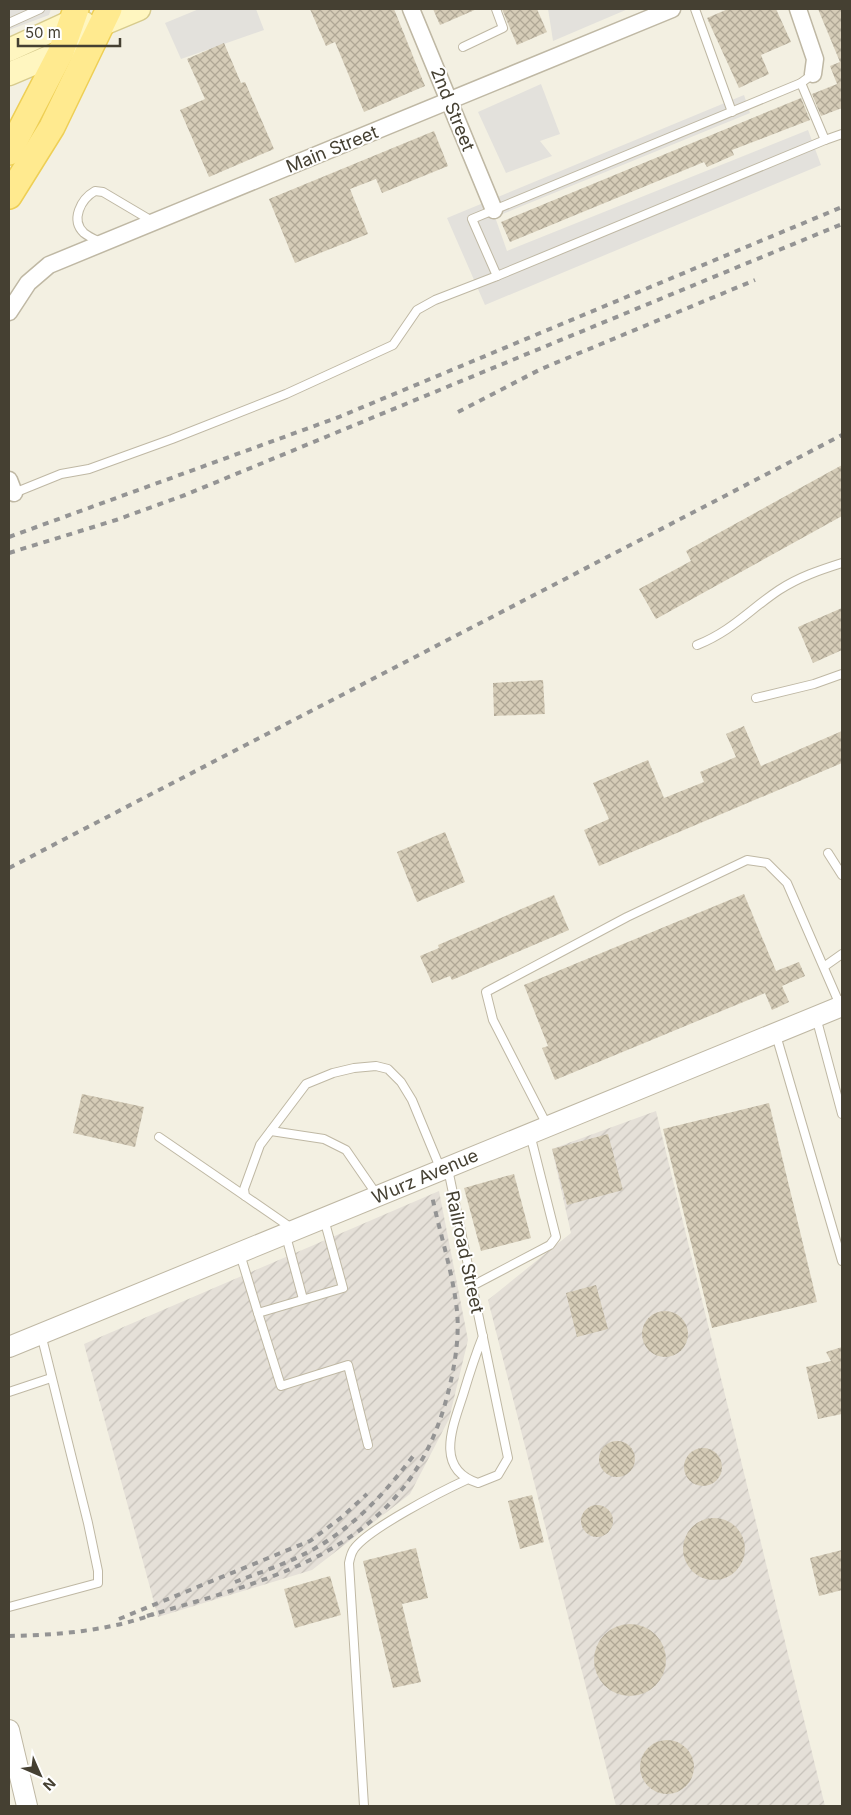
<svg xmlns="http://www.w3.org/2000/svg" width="851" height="1815" font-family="Inter,sans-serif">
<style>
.industrial{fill:url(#industrial-furrows)}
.parking{fill:#e3e1dc}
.building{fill:url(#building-cross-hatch)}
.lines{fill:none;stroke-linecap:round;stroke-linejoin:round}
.service-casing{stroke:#bfb8a4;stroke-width:10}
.minor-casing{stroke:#bfb8a4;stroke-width:19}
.tertiary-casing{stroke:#bfb8a4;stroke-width:22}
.secondary-casing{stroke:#d7cb8d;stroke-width:25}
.primary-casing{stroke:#eecf55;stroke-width:28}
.service{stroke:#fff;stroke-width:8}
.minor{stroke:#fff;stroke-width:16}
.tertiary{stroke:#fff;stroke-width:20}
.secondary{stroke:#fff6c0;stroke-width:22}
.primary{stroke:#ffea8f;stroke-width:25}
.rail{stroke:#949494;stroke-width:4;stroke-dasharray:6 6;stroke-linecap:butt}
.labels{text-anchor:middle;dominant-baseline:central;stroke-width:4;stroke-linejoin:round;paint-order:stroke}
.street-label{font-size:18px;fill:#454032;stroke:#fff}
</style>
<defs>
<pattern id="industrial-furrows" width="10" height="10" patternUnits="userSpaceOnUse" patternTransform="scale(1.25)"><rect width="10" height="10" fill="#e5e0d8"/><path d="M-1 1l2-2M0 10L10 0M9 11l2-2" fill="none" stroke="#c6c1ba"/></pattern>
<pattern id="building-cross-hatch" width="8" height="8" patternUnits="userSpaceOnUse" patternTransform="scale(1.25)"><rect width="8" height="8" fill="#d5ccb7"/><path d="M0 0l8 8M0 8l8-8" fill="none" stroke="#afa795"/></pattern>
</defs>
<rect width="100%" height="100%" fill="#f3f0e2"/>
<g class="industrial">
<polygon points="656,1111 825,1806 616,1806 488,1300 571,1233 552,1149"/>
<polygon points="439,1191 468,1340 449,1419 410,1494 312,1570 158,1617 84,1344"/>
</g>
<g class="parking">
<polygon points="9,9 51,9 49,15 9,30"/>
<polygon points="199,9 256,9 264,30 181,59 165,23"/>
<polygon points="548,9 628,9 553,41"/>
<polygon points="541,84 560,134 540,141 552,156 506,173 478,112"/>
<polygon points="744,95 750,113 495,217 507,251 808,130 821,165 485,305 447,218"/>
</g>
<g class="building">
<polygon points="310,9 394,9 425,86 364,112 335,42 326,46"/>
<polygon points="433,9 477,9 440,25"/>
<polygon points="502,9 537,9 547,32 517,45"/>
<polygon points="728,9 776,9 791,42 761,55 769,74 739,88 707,18"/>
<polygon points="818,9 842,9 842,108 821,116 812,94 837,84 830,66 840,62"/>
<polygon points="224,43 241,83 245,82 274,149 209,177 180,110 205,99 187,59"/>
<polygon points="801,98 810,120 732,150 734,155 707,167 704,162 510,242 501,222"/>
<polygon points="434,131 448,166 382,193 376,179 350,189 368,234 295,263 269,199"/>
<polygon points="842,465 842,516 656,619 639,589 691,561 686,551"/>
<polygon points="842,608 842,650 813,663 798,627"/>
<polygon points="543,680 545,714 494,716 493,683"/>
<polygon points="744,726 761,766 842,731 842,763 599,866 584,830 609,819 593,783 648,760 664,798 704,782 700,772 736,757 726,734"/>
<polygon points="445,832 465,882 417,902 397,852"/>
<polygon points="744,894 776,971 799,962 805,976 782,986 789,1002 772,1010 765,993 555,1080 542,1048 548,1046 524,985"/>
<polygon points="554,895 569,930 452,980 450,976 432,983 420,956 439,948 438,945"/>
<polygon points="82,1094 144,1107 135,1147 73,1133"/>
<polygon points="769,1103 817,1302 712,1328 663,1129"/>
<polygon points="608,1134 623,1190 567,1205 552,1149"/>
<polygon points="514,1174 531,1238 481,1251 464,1188"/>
<polygon points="596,1285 608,1329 577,1337 566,1293"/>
<circle cx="665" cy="1334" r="23"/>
<polygon points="842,1347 842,1414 818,1419 806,1367 831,1361 826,1352"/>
<circle cx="617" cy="1459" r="18"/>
<circle cx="703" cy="1467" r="19"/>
<polygon points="532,1495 544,1542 520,1549 508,1501"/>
<circle cx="597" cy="1521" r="16"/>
<circle cx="714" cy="1549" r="31"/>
<polygon points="416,1548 428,1598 402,1604 421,1682 393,1688 363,1561"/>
<polygon points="842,1550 842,1590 819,1596 810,1558"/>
<polygon points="330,1576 341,1615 295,1628 284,1589"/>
<circle cx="630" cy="1660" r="36"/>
<circle cx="667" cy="1767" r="27"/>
</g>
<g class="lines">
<g class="service-casing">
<g id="service">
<polyline points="695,9 732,112"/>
<polyline points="9,23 40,9"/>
<polyline points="463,47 503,28 496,9"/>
<polyline points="813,74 801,83 472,219 497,276 825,140"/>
<polyline points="801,83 825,140 842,134"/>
<path d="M 102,243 C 96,240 89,237 84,233 C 70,220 81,199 95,191 L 103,192 L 152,221"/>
<polyline points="14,493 61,474 89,469 172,439 286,394 393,345 417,310 435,300 497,276"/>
<path d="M 697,645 C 732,631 749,610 779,590 C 799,577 820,570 842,563"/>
<polyline points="756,698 814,684 842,674"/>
<polyline points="828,853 842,875"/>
<polyline points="825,966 842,954"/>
<polyline points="816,1017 842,1114"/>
<polyline points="776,1035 842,1261"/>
<polyline points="547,1125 493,1020 486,992 627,917 747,860 767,863 787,883 840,1005"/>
<polyline points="271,1131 324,1139 346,1150 377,1195"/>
<polyline points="159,1137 245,1196"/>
<path d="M 448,1169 C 468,1265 488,1362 508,1458 L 498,1475 L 478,1483 C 434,1469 453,1426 463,1395 C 469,1375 475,1356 483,1336"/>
<polyline points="293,1229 245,1196 244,1189 260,1145 306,1084 333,1073 354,1068 376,1066 388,1069 401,1082 412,1100 441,1170"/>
<polyline points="286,1236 303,1299"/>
<polyline points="240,1254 258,1313 343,1288 324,1219"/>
<polyline points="472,1286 550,1245 556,1237 530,1134"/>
<polyline points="258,1313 281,1386 348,1365 368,1445"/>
<polyline points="9,1392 51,1378"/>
<polyline points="9,1607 98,1583 98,1571 88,1523 41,1334"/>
<path d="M 364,1806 L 349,1563 C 350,1558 351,1553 354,1549 C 368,1529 442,1491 466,1480"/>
</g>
</g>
<g class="minor-casing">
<g id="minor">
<polyline points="411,9 494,210"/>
<polyline points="798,9 815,59 813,74"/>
<polyline points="9,312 28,283 49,265 672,9"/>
<polyline points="9,480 14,493"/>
</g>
</g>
<g class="tertiary-casing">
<g id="tertiary">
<path d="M 9,1347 C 287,1235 564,1118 842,1006"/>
<polyline points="9,1730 27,1806"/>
</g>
</g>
<g class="secondary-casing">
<g id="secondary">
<polyline points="9,50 70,22 84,23"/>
<polyline points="9,74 61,52 103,24 139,9"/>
</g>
</g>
<g class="primary-casing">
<g id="primary">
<polyline points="9,152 61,52 76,9"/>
<polyline points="9,196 52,127 109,9"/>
</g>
</g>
<use href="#service" class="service"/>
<use href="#minor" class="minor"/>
<use href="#tertiary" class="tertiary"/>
<use href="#secondary" class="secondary"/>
<use href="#primary" class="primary"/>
<g class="rail">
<polyline points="458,412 541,369 755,280"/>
<polyline points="9,537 339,417 842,207"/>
<polyline points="9,553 116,520 185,495 842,224"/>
<polyline points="9,868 842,435"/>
<path d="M 235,1582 C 261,1572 289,1563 314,1549 C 355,1526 386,1492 414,1455"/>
<path d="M 147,1616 C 275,1578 403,1550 445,1404 C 453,1376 460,1341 457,1311 C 453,1273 440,1234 432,1196"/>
<polyline points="119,1619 310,1541 342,1517 367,1494"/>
<path d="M 9,1636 C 56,1635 109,1631 154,1614"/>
</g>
</g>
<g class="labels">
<g class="street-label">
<text transform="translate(453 109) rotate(68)">2nd Street</text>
<text transform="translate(332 149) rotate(-22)">Main Street</text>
<text transform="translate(425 1176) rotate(-23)">Wurz Avenue</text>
<text transform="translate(465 1252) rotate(78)">Railroad Street</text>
</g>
</g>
<rect width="851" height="1815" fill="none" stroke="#454032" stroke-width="20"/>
<g transform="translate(40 1775) rotate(135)" stroke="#ffffff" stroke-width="4" paint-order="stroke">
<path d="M0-4L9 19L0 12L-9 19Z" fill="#454032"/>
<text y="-8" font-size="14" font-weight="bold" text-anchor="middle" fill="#454032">N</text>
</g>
<path d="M18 38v8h102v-8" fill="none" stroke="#454032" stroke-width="2.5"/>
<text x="25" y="38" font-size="15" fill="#454032" stroke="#ffffff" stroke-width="4" paint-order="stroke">50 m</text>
</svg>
